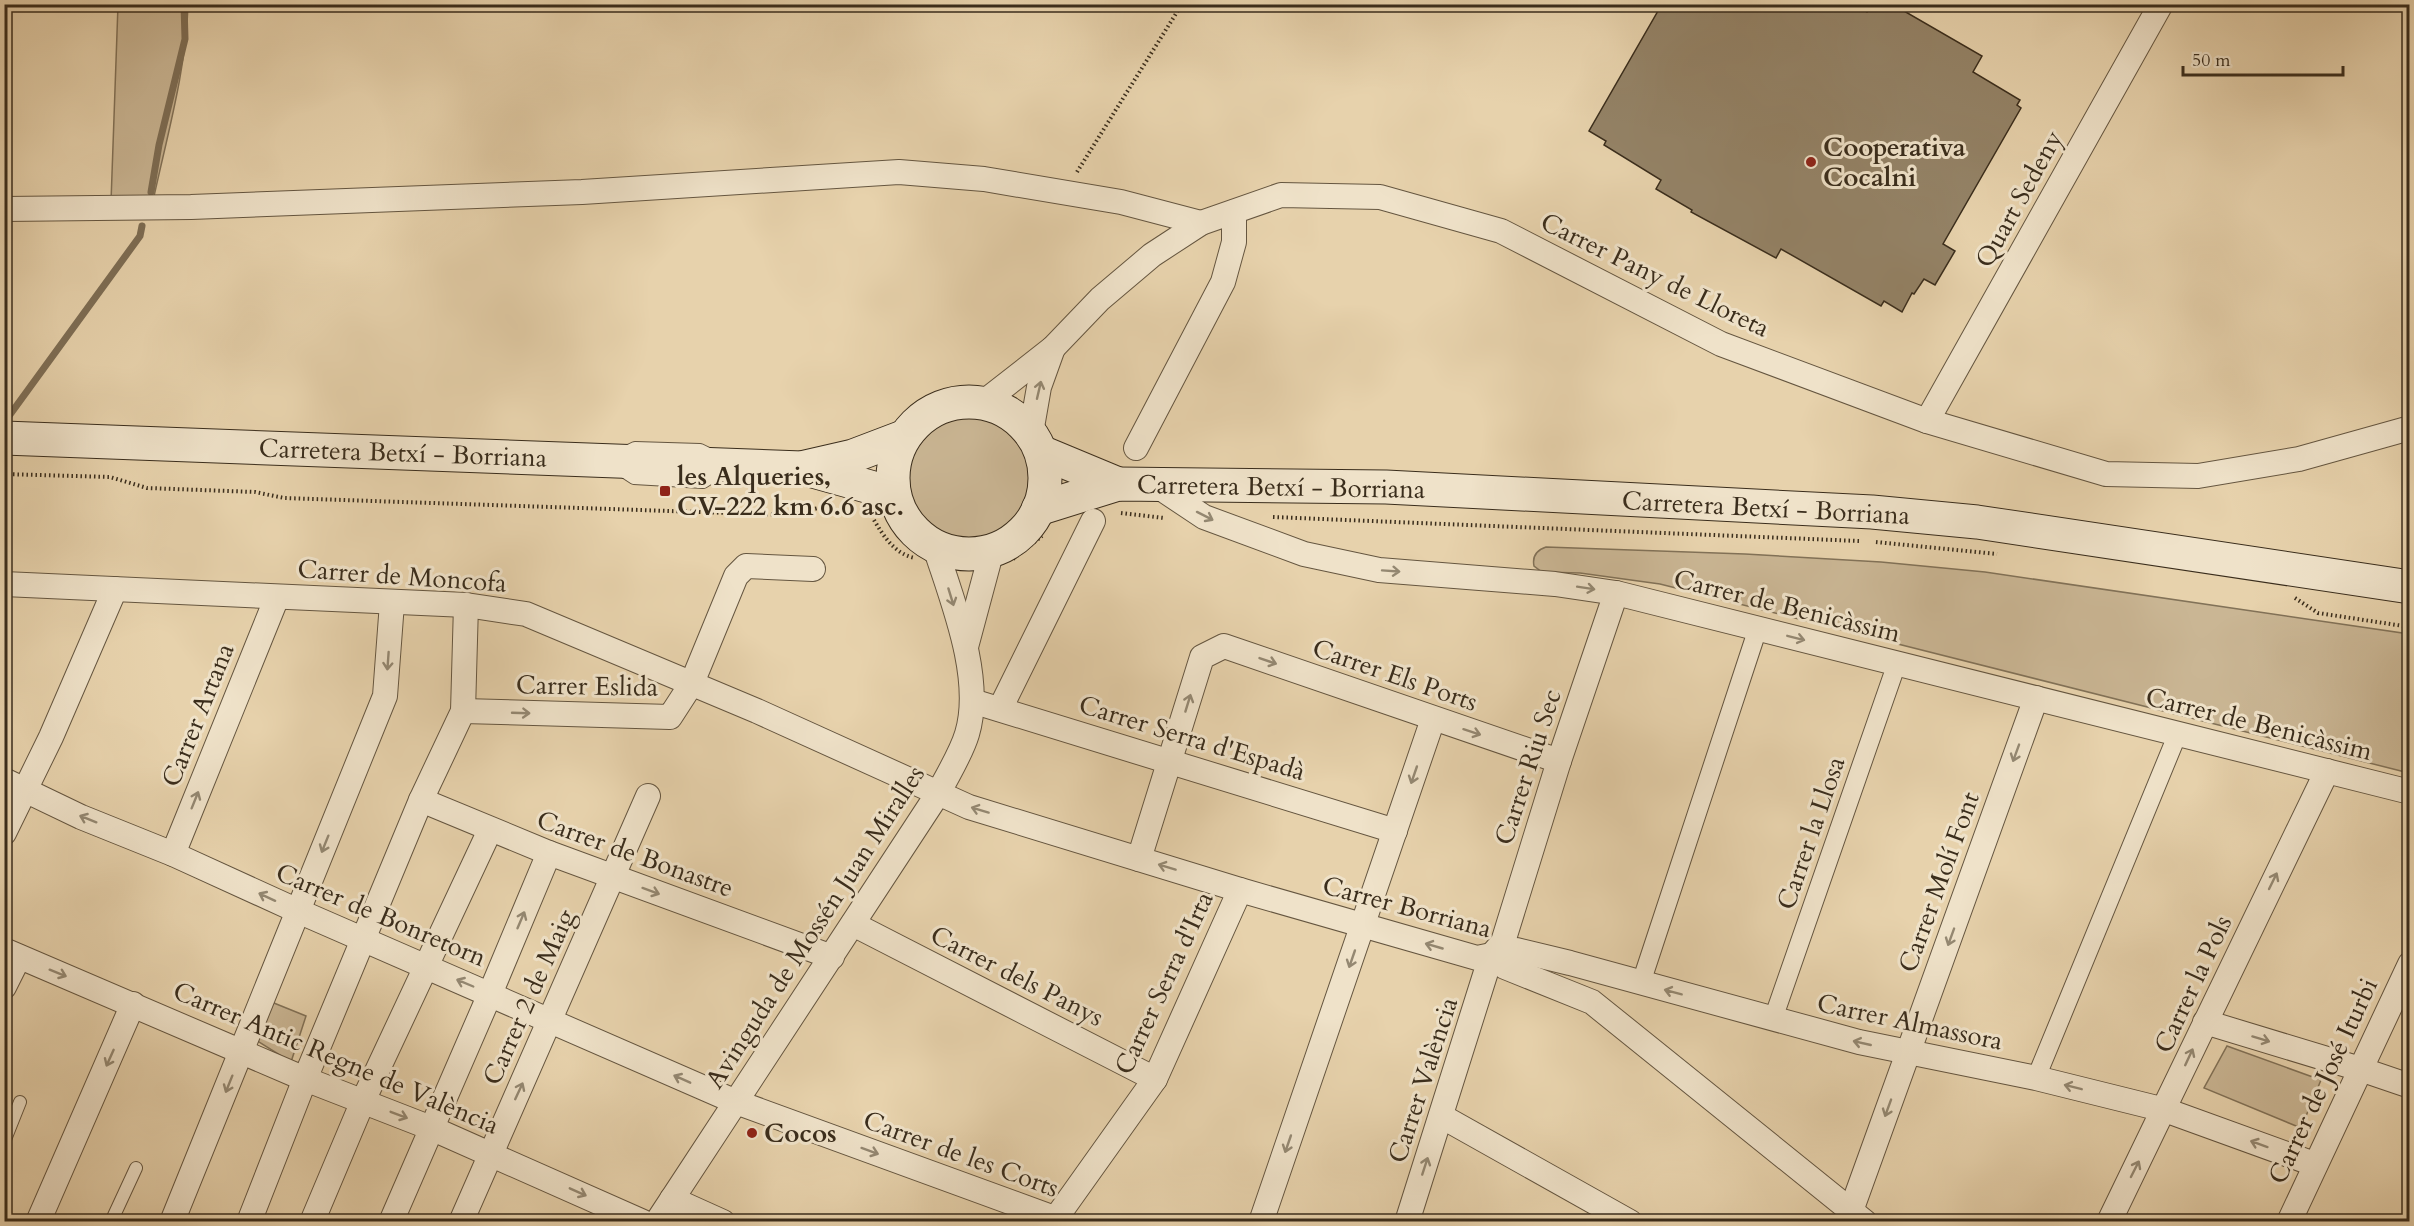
<svg xmlns="http://www.w3.org/2000/svg" width="2414" height="1226" font-family="Cardo,serif">
<style>
.green{fill:#cab694;stroke:#827258;stroke-width:1.5}
.lines{fill:none;stroke-linecap:round;stroke-linejoin:round}
.stream{stroke:#7e6e55;stroke-width:7}
.building{fill:#948367;stroke:#3a2d1c;stroke-width:1.5}
.service-casing{stroke:#655640;stroke-width:14}
.pedestrian-casing{stroke:#655640;stroke-width:20}
.minor-casing{stroke:#655640;stroke-width:26}
.secondary-casing{stroke:#3a2d1c;stroke-width:35}
.path{stroke:#3a2d1c;stroke-width:4;stroke-dasharray:1.5 3;stroke-linecap:butt}
.service{stroke:#efe2c9;stroke-width:12}
.pedestrian{stroke:#efe2c9;stroke-width:18}
.minor{stroke:#efe2c9;stroke-width:24}
.secondary{stroke:#efe2c9;stroke-width:33}
.oneway{stroke:#948872}
.poi-dot{fill:#8f2418;stroke:#efe2c9;stroke-width:2}
.labels{text-anchor:middle;dominant-baseline:central;stroke-width:6;stroke-linejoin:round;paint-order:stroke}
.poi-label{font-size:26px;font-weight:bold;fill:#3a2d1c;stroke:#efe2c9;text-anchor:start}
.street-label{font-size:26px;fill:#3a2d1c;stroke:#efe2c9}
</style>
<rect width="100%" height="100%" fill="#e7d2ac"/>
<filter id="stains"><feTurbulence type="fractalNoise" baseFrequency=".00333" numOctaves="4"/><feColorMatrix values="0 0 0 0 .2 0 0 0 0 .09 0 0 0 0 .02 0 0 0 .5 -.17"/></filter>
<radialGradient id="worn" r=".72"><stop offset=".6" stop-color="#630" stop-opacity="0"/><stop offset="1" stop-color="#630" stop-opacity=".3"/></radialGradient>
<g class="green">
<path d="M 118,5 L 188,5 C 186,71 167,136 153,201 L 111,202 Z"/>
<circle cx="967" cy="476" r="64"/>
<path d="M 1546,547 L 1745,554 L 1881,562 L 1985,572 L 2409,634 L 2409,773 L 1660,584 L 1580,573 L 1542,572 L 1534,566 C 1532,556 1537,550 1546,547 Z"/>
<polygon points="264,999 306,1016 291,1062 248,1035"/>
<polygon points="2227,1046 2321,1080 2301,1128 2204,1088"/>
</g>
<g class="lines">
<g class="stream">
<polyline points="151,192 159,145 185,39 184,4"/>
<polyline points="9,416 140,236 142,226"/>
</g>
</g>
<polygon class="building" points="1662,4 1854,4 1867,12 1871,4 1892,4 1982,56 1973,72 2020,100 2017,105 2021,108 1943,244 1955,251 1935,285 1924,279 1914,294 1912,293 1902,312 1884,301 1881,306 1781,249 1776,258 1691,212 1692,210 1656,189 1661,180 1604,145 1606,141 1589,131"/>
<g class="lines">
<g class="service-casing">
<g id="service">
<polygon points="635,448 700,450 731,465 703,482 634,478 608,461"/>
<polyline points="4,1142 20,1102"/>
<polyline points="111,1222 136,1168"/>
</g>
</g>
<g class="pedestrian-casing">
<g id="pedestrian">
<polyline points="1641,983 1758,628"/>
<polyline points="1773,1019 1897,663"/>
<polyline points="2036,1078 2178,733"/>
</g>
</g>
<g class="minor-casing">
<g id="minor">
<polyline points="4,209 191,207 582,192 899,172 984,179 1121,202 1201,223"/>
<polyline points="984,402 1053,348 1100,299 1152,255 1201,223 1281,195 1380,197 1501,231 1721,344 1927,421 2106,474 2198,476 2299,459 2410,428"/>
<polyline points="1927,421 2161,4"/>
<polyline points="1031,433 1039,387 1053,348"/>
<polyline points="1136,448 1223,282 1234,242 1234,212"/>
<polyline points="1156,485 1204,517 1304,554 1379,570 1555,584 1616,593 2410,792"/>
<polyline points="4,584 466,605 526,614 757,711 969,807 1240,890 1477,958 1516,950 1570,963 1859,1042 2036,1078 2165,1110 2314,1164"/>
<polyline points="966,647 992,550"/>
<polyline points="972,701 1395,831"/>
<polyline points="1000,709 1093,521"/>
<polyline points="463,711 670,717 692,683 736,576 746,566 813,569"/>
<polyline points="4,780 81,817 173,854 298,911 736,1102 1065,1222"/>
<polyline points="421,800 549,853 832,957"/>
<polyline points="4,833 51,737 115,589"/>
<polyline points="173,854 277,597"/>
<polyline points="1139,859 1202,657 1224,646 1559,761"/>
<polyline points="853,924 1155,1079"/>
<polyline points="4,950 305,1079 431,1128 643,1222"/>
<polyline points="1491,956 1505,967 1592,1002 1865,1222"/>
<polyline points="4,987 19,957"/>
<polyline points="2205,1022 2360,1069 2410,1086"/>
<polyline points="1441,1116 1630,1222"/>
<polyline points="672,1199 723,1222"/>
<polyline points="1056,1218 1155,1079 1240,890"/>
<polyline points="38,1222 133,1004"/>
<polyline points="172,1222 385,696 392,603"/>
<polyline points="249,1222 305,1079 421,800 463,711 466,605"/>
<polyline points="312,1222 363,1101 490,830"/>
<polyline points="391,1222 490,994 549,853"/>
<polyline points="461,1222 648,796"/>
<path d="M 657,1222 L 939,792 C 948,774 961,754 967,734 C 984,678 952,600 935,547"/>
<polyline points="1261,1222 1433,719"/>
<polyline points="1407,1222 1491,956 1503,942 1559,761 1616,593"/>
<polyline points="1847,1222 2036,698"/>
<polyline points="2109,1222 2327,771"/>
<polyline points="2289,1222 2410,964"/>
</g>
</g>
<g class="secondary-casing">
<g id="secondary">
<circle cx="969" cy="478" r="76"/>
<polyline points="4,438 802,468 870,487 895,500"/>
<polyline points="1041,452 1118,484"/>
<polyline points="805,467 853,456 903,437"/>
<polyline points="1038,509 1118,484 1386,487 1872,512 1977,522 2410,587"/>
</g>
</g>
<g class="path">
<polyline points="1077,172 1182,4"/>
<polyline points="4,474 110,477 147,488 255,492 284,498 788,515 831,505"/>
<polyline points="1121,513 1164,518"/>
<polyline points="1273,517 1859,541"/>
<path d="M 874,520 C 884,537 895,554 915,558"/>
<polyline points="1876,542 1997,554"/>
<polyline points="1013,559 1042,536"/>
<polyline points="2295,598 2318,613 2410,627"/>
</g>
<use href="#service" class="service"/>
<use href="#pedestrian" class="pedestrian"/>
<use href="#minor" class="minor"/>
<use href="#secondary" class="secondary"/>
</g>
<defs><path id="oneway-shaft" d="M-6 0H5M1.5-3L5.5 0L1.5 3" fill="none" stroke-width="1.6" stroke-linecap="round" stroke-linejoin="round" transform="scale(1.5)"/></defs>
<g class="oneway">
<use href="#oneway-shaft" transform="translate(1039 390) rotate(-77)"/>
<use href="#oneway-shaft" transform="translate(1205 516) rotate(27)"/>
<use href="#oneway-shaft" transform="translate(1391 571) rotate(4)"/>
<use href="#oneway-shaft" transform="translate(1586 588) rotate(9)"/>
<use href="#oneway-shaft" transform="translate(951 597) rotate(73)"/>
<use href="#oneway-shaft" transform="translate(1796 638) rotate(14)"/>
<use href="#oneway-shaft" transform="translate(388 661) rotate(94)"/>
<use href="#oneway-shaft" transform="translate(1268 661) rotate(19)"/>
<use href="#oneway-shaft" transform="translate(1188 703) rotate(-73)"/>
<use href="#oneway-shaft" transform="translate(521 713) rotate(2)"/>
<use href="#oneway-shaft" transform="translate(1472 732) rotate(18)"/>
<use href="#oneway-shaft" transform="translate(2016 753) rotate(110)"/>
<use href="#oneway-shaft" transform="translate(1414 775) rotate(109)"/>
<use href="#oneway-shaft" transform="translate(195 800) rotate(-68)"/>
<use href="#oneway-shaft" transform="translate(980 810) rotate(-163)"/>
<use href="#oneway-shaft" transform="translate(88 819) rotate(-158)"/>
<use href="#oneway-shaft" transform="translate(325 844) rotate(112)"/>
<use href="#oneway-shaft" transform="translate(1167 867) rotate(-163)"/>
<use href="#oneway-shaft" transform="translate(2273 881) rotate(-64)"/>
<use href="#oneway-shaft" transform="translate(651 891) rotate(20)"/>
<use href="#oneway-shaft" transform="translate(267 897) rotate(-155)"/>
<use href="#oneway-shaft" transform="translate(521 920) rotate(-67)"/>
<use href="#oneway-shaft" transform="translate(1951 937) rotate(110)"/>
<use href="#oneway-shaft" transform="translate(1434 946) rotate(-164)"/>
<use href="#oneway-shaft" transform="translate(1352 959) rotate(109)"/>
<use href="#oneway-shaft" transform="translate(58 973) rotate(22)"/>
<use href="#oneway-shaft" transform="translate(465 983) rotate(-157)"/>
<use href="#oneway-shaft" transform="translate(1673 992) rotate(-165)"/>
<use href="#oneway-shaft" transform="translate(2261 1039) rotate(17)"/>
<use href="#oneway-shaft" transform="translate(1862 1043) rotate(-167)"/>
<use href="#oneway-shaft" transform="translate(2189 1057) rotate(-65)"/>
<use href="#oneway-shaft" transform="translate(110 1058) rotate(114)"/>
<use href="#oneway-shaft" transform="translate(682 1079) rotate(-156)"/>
<use href="#oneway-shaft" transform="translate(229 1084) rotate(112)"/>
<use href="#oneway-shaft" transform="translate(2073 1087) rotate(-166)"/>
<use href="#oneway-shaft" transform="translate(519 1091) rotate(-65)"/>
<use href="#oneway-shaft" transform="translate(1888 1108) rotate(110)"/>
<use href="#oneway-shaft" transform="translate(399 1115) rotate(21)"/>
<use href="#oneway-shaft" transform="translate(1288 1144) rotate(109)"/>
<use href="#oneway-shaft" transform="translate(2259 1144) rotate(-160)"/>
<use href="#oneway-shaft" transform="translate(870 1151) rotate(20)"/>
<use href="#oneway-shaft" transform="translate(1425 1166) rotate(-72)"/>
<use href="#oneway-shaft" transform="translate(2135 1169) rotate(-63)"/>
<use href="#oneway-shaft" transform="translate(578 1192) rotate(24)"/>
</g>
<g class="poi-dot">
<circle cx="1811" cy="162" r="6"/>
<rect x="659" y="485" width="12" height="12" rx="3"/>
<circle cx="752" cy="1133" r="6"/>
</g>
<g class="labels">
<g class="poi-label">
<text x="1823" y="147">Cooperativa<tspan x="1823" dy="30">Cocalni</tspan></text>
<text x="677" y="476">les Alqueries,<tspan x="677" dy="30">CV-222 km 6.6 asc.</tspan></text>
<text x="764" y="1133">Cocos</text>
</g>
<g class="street-label">
<text transform="translate(2019 199) rotate(-61)">Quart Sedeny</text>
<text transform="translate(1655 275) rotate(26)">Carrer Pany de Lloreta</text>
<text transform="translate(403 453) rotate(2)">Carretera Betxí - Borriana</text>
<text transform="translate(1281 487) rotate(1)">Carretera Betxí - Borriana</text>
<text transform="translate(1766 508) rotate(3)">Carretera Betxí - Borriana</text>
<text transform="translate(402 576) rotate(4)">Carrer de Moncofa</text>
<text transform="translate(1787 606) rotate(14)">Carrer de Benicàssim</text>
<text transform="translate(1395 675) rotate(19)">Carrer Els Ports</text>
<text transform="translate(587 686) rotate(1)">Carrer Eslida</text>
<text transform="translate(198 715) rotate(-68)">Carrer Artana</text>
<text transform="translate(2259 724) rotate(14)">Carrer de Benicàssim</text>
<text transform="translate(1192 738) rotate(17)">Carrer Serra d'Espadà</text>
<text transform="translate(1528 767) rotate(-72)">Carrer Riu Sec</text>
<text transform="translate(1811 833) rotate(-71)">Carrer la Llosa</text>
<text transform="translate(635 854) rotate(20)">Carrer de Bonastre</text>
<text transform="translate(1939 882) rotate(-70)">Carrer Molí Font</text>
<text transform="translate(1407 907) rotate(15)">Carrer Borriana</text>
<text transform="translate(381 915) rotate(23)">Carrer de Bonretorn</text>
<text transform="translate(815 927) rotate(-57)">Avinguda de Mossén Juan Miralles</text>
<text transform="translate(1017 976) rotate(27)">Carrer dels Panys</text>
<text transform="translate(1164 983) rotate(-65)">Carrer Serra d'Irta</text>
<text transform="translate(2193 984) rotate(-65)">Carrer la Pols</text>
<text transform="translate(529 997) rotate(-66)">Carrer 2 de Maig</text>
<text transform="translate(1910 1022) rotate(12)">Carrer Almassora</text>
<text transform="translate(336 1058) rotate(23)">Carrer Antic Regne de València</text>
<text transform="translate(1423 1080) rotate(-72)">Carrer València</text>
<text transform="translate(2323 1081) rotate(-65)">Carrer de José Iturbi</text>
<text transform="translate(961 1154) rotate(20)">Carrer de les Corts</text>
</g>
</g>
<rect width="2414" height="1226" fill="none" stroke="#e7d2ac" stroke-width="24"/>
<rect x="6" y="6" width="2402" height="1214" fill="none" stroke="#3a2d1c" stroke-width="3"/>
<rect x="12" y="12" width="2390" height="1202" fill="none" stroke="#3a2d1c" stroke-width="1.5"/>
<path d="M2183 66v9h160v-9" fill="none" stroke="#3a2d1c" stroke-width="3"/>
<text x="2192" y="66" font-size="18" fill="#3a2d1c" stroke="#efe2c9" stroke-width="4.5" paint-order="stroke">50 m</text>
<rect width="100%" height="100%" filter="url(#stains)"/>
<rect width="100%" height="100%" fill="url(#worn)"/>
</svg>
